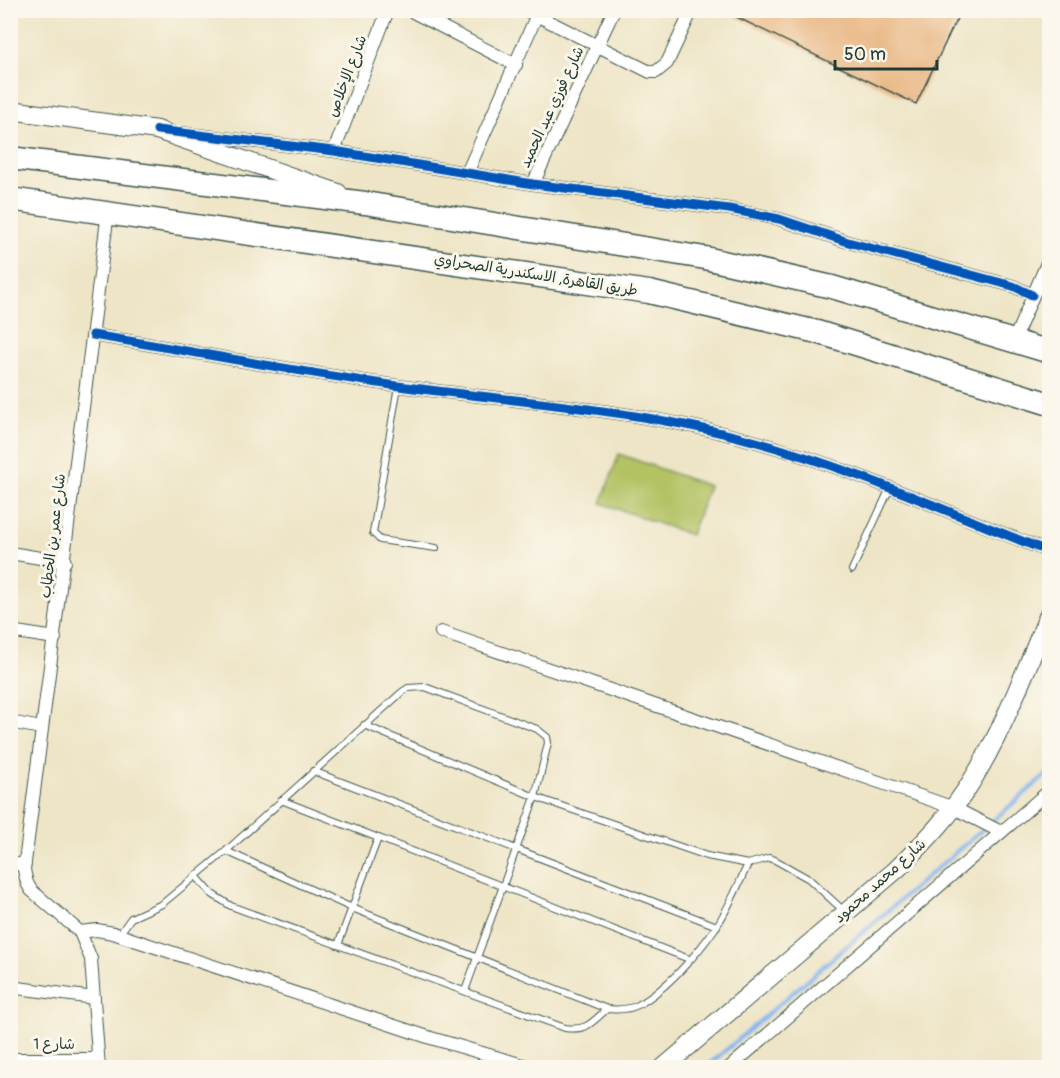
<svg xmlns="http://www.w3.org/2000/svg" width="1060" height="1078" font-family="Pangolin,'Playpen Sans Arabic',sans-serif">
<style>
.green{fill:#b3c264;stroke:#69804c;stroke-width:1.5}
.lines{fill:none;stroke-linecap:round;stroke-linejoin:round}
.stream{stroke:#83b4ef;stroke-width:4}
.building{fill:#e8b47f}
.lane-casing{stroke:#3e564a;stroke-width:8}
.street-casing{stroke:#3e564a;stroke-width:14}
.secondary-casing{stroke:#3e564a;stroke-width:20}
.highway-casing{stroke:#3e564a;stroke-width:25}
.lane{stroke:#fff;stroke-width:6}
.street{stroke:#fff;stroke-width:12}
.secondary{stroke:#fff;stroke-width:18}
.highway{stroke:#fff;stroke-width:22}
.cycleway-casing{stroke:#fbf7ec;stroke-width:13}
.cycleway{stroke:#0057b8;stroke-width:9}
.labels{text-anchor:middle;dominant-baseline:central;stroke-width:6;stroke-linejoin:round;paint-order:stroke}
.street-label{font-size:15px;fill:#1f3d34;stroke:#fbf7ec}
</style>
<rect width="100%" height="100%" fill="#fbf7ec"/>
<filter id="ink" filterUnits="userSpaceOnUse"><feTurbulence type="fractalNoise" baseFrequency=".0167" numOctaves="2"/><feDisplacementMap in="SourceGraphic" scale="12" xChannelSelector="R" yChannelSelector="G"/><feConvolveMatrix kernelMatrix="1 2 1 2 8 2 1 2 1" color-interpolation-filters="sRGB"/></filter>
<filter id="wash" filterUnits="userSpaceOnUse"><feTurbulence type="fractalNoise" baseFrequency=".008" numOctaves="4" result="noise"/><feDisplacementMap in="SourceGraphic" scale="24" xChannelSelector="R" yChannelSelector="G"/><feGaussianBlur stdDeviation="1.35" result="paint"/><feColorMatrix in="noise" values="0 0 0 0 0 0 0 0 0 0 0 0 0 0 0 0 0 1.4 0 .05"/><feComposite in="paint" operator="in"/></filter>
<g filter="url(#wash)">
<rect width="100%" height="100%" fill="#eee5c6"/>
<polygon class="green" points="619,454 709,486 691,535 601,503"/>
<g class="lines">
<g class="stream">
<polyline points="990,823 1050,772"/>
<polyline points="705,1068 984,828"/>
</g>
</g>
<g id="blocks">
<polygon class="building" points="722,10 961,10 916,104"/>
</g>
</g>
<g filter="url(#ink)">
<use href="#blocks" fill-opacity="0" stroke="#3e564a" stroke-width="1.5"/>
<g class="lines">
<g class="lane-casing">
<g id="lane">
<polyline points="398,386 373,533 380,540 436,548"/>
<polyline points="852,570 890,488"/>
<polyline points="364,725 535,797 707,856 748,864 769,858 775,860 809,879 845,912"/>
<polyline points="313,771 717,926"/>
<polyline points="281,800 689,959"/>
<path d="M 226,851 L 352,908 L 607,1009 C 618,1010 628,1010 638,1005 C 666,990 699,952 716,927 C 729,908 738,885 748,864"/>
<path d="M 196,876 L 212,894 L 231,906 L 565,1028 C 587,1031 591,1023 607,1009"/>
<polyline points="119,935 131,918 162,904 226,851 402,692 408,688 425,687 537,729 547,737 548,743 535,797 465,991"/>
<polyline points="338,945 378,838"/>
</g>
</g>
<g class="street-casing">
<g id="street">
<polyline points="409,10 516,65"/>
<polyline points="526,10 650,72 656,72 667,63 692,10"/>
<polyline points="181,133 334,151 533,184 729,209 779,219 848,242 1013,286 1032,295"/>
<polyline points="334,151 388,10"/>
<polyline points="467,173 539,10"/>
<polyline points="533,184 614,10"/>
<path d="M 93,335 C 197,352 301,373 406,387 C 520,402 642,410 753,441 C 855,469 951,514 1050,552"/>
<polyline points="1014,340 1050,256"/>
<polyline points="10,553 65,562"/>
<polyline points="10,631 55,638"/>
<polyline points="441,632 917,795 954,808 1001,832"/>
<polyline points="10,722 41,728"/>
<polyline points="10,864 25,864"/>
<polyline points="80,932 97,930 113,933 431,1038 533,1068"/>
<polyline points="10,987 94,998"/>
<polyline points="10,1059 98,1059"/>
<polyline points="99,1068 91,959 80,932 31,890 27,883 24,870 108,212"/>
<polyline points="729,1068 1050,790"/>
</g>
</g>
<g class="secondary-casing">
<g id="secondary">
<polyline points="10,110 157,130 338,193"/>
<path d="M 663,1068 L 896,870 C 925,842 952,814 973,779 C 1005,727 1026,668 1050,612"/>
</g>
</g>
<g class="highway-casing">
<g id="highway">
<polyline points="10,158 365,203 705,258 832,287 1050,352"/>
<polyline points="10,199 649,292 817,332 1050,404"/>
</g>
</g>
<use href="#lane" class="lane"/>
<use href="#street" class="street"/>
<use href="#secondary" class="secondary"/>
<use href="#highway" class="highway"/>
<g class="cycleway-casing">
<g id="cycleway">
<polyline points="157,130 334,151 533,184 729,209 779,219 848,242 1013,286 1032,295"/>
<path d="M 93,335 C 197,352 301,373 406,387 C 520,402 642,410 753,441 C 855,469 951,514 1050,552"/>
</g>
</g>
<use href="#cycleway" class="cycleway"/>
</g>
</g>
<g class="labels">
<g class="street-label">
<text transform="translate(347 76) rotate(-69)">شارع الإخلاص</text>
<text transform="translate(552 107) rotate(-65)">شارع فوزي عبد الحميد</text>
<text transform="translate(536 275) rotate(9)">طريق القاهرة, الاسكندرية الصحراوي</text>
<text transform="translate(53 536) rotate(-83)">شارع عمر بن الخطاب</text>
<text transform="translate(880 881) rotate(-42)">شارع محمد محمود</text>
<text x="54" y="1044">شارع 1</text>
</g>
</g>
<rect width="1060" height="1078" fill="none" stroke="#fbf7ec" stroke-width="36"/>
<path d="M835 60v9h102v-9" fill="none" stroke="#1f3d34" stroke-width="3"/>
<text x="844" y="60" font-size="18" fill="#1f3d34" stroke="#fbf7ec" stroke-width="4.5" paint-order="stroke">50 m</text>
</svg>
